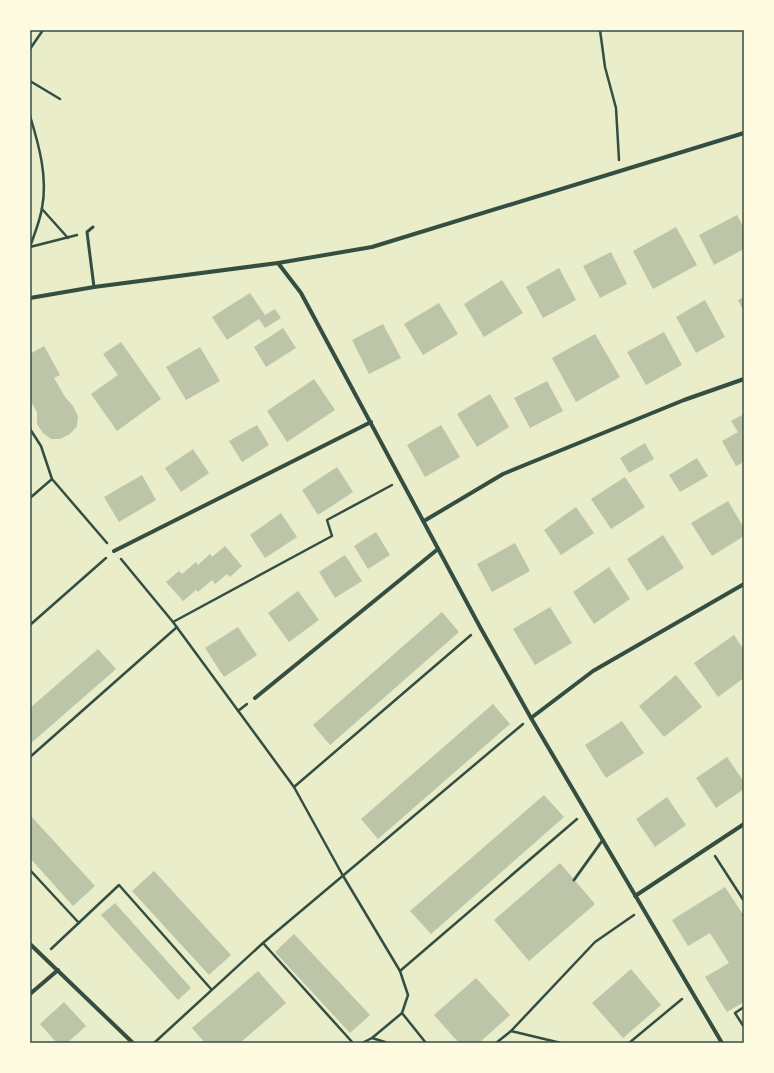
<svg xmlns="http://www.w3.org/2000/svg" width="774" height="1073" font-family="'Roboto Serif',serif">
<style>
.building{fill:#bcc5a7}
.lines{fill:none;stroke-linecap:round;stroke-linejoin:round}
.path{stroke:#344e41;stroke-width:2.5}
.service{stroke:#344e41;stroke-width:3}
.minor{stroke:#344e41;stroke-width:4}
.neatline{fill:none;stroke:#344e41;stroke-width:1.5}
</style>
<rect width="100%" height="100%" fill="#e9edc9"/>
<g class="building">
<polygon points="737,215 744,228 744,249 714,265 699,235"/>
<polygon points="676,227 697,265 653,289 633,251"/>
<polygon points="611,252 627,284 600,298 583,266"/>
<polygon points="559,268 576,300 543,318 526,287"/>
<polygon points="502,280 523,313 484,337 464,304"/>
<polygon points="250,293 265,315 275,309 281,318 265,328 259,319 227,340 212,317"/>
<polygon points="744,297 744,312 738,300"/>
<polygon points="705,300 725,337 696,353 676,317"/>
<polygon points="439,303 458,334 423,355 404,324"/>
<polygon points="383,324 401,358 369,374 352,340"/>
<polygon points="283,328 296,348 266,367 254,347"/>
<polygon points="664,332 682,365 646,385 627,352"/>
<polygon points="595,334 620,377 576,402 552,358"/>
<polygon points="121,342 161,399 117,431 91,394 118,375 103,354"/>
<polygon points="44,346 60,375 54,378 65,397 73,406 78,416 77,426 70,434 60,439 51,439 43,433 37,424 37,412 30,400 30,354"/>
<polygon points="200,347 220,381 186,400 166,367"/>
<polygon points="314,379 335,410 287,442 267,411"/>
<polygon points="547,381 563,411 530,428 514,398"/>
<polygon points="490,394 509,427 477,447 457,414"/>
<polygon points="744,414 744,462 736,466 722,441 738,432 731,421"/>
<polygon points="257,425 269,445 242,462 229,441"/>
<polygon points="441,425 460,457 425,477 407,445"/>
<polygon points="645,443 654,459 629,473 620,458"/>
<polygon points="193,449 209,473 181,492 165,468"/>
<polygon points="697,458 708,476 680,492 669,475"/>
<polygon points="337,467 353,492 318,515 302,490"/>
<polygon points="142,475 156,500 119,522 104,497"/>
<polygon points="625,477 645,507 611,529 591,499"/>
<polygon points="728,501 744,528 744,536 712,556 691,523"/>
<polygon points="576,507 594,533 561,555 544,530"/>
<polygon points="281,513 297,537 265,558 250,535"/>
<polygon points="376,532 390,555 368,569 354,546"/>
<polygon points="663,535 684,568 647,591 627,559"/>
<polygon points="515,543 530,571 492,592 477,564"/>
<polygon points="225,546 242,566 230,577 227,574 215,584 212,580 198,592 196,590 183,601 166,582 179,571 182,574 196,562 198,565 210,554 212,557"/>
<polygon points="345,555 362,581 335,598 319,572"/>
<polygon points="609,567 630,599 594,624 573,592"/>
<polygon points="298,591 319,620 289,642 268,613"/>
<polygon points="550,607 572,643 535,665 513,629"/>
<polygon points="442,612 459,632 330,745 313,725"/>
<polygon points="238,627 257,655 224,677 205,648"/>
<polygon points="734,635 744,650 744,678 718,697 694,663"/>
<polygon points="98,649 116,669 30,744 30,708"/>
<polygon points="676,675 702,707 664,737 639,706"/>
<polygon points="493,704 510,724 378,839 361,819"/>
<polygon points="622,721 644,753 606,778 585,745"/>
<polygon points="727,757 744,782 744,789 716,808 696,778"/>
<polygon points="544,795 564,817 431,934 410,911"/>
<polygon points="667,797 686,825 655,847 636,819"/>
<polygon points="30,815 95,886 73,906 30,858"/>
<polygon points="560,863 595,904 529,961 494,920"/>
<polygon points="154,871 231,955 209,975 132,891"/>
<polygon points="725,887 744,916 744,1002 727,1012 705,977 729,963 710,933 688,946 672,920"/>
<polygon points="115,903 191,988 178,1000 101,915"/>
<polygon points="294,934 370,1015 350,1033 275,952"/>
<polygon points="631,969 661,1005 623,1038 592,1003"/>
<polygon points="258,971 286,1003 240,1043 205,1043 192,1028"/>
<polygon points="476,978 510,1015 479,1043 459,1043 434,1015"/>
<polygon points="64,1002 86,1026 67,1043 57,1043 40,1024"/>
</g>
<g class="lines">
<g class="path">
<polyline points="600,30 605,67 616,108 619,160"/>
<polyline points="30,49 43,30"/>
<polyline points="30,81 60,99"/>
<path d="M 30,116 C 39,145 48,178 42,208 C 40,221 34,235 30,247 L 77,235"/>
<polyline points="42,209 68,238"/>
<polyline points="30,429 41,446 52,479 107,543"/>
<polyline points="30,498 52,479"/>
<polyline points="121,559 173,622 294,787 342,874 400,971 408,995 402,1013 426,1043"/>
<polyline points="173,622 332,536 327,520 392,485"/>
<polyline points="30,625 106,558"/>
<polyline points="238,711 247,704"/>
<polyline points="30,757 177,627"/>
<polyline points="294,787 471,635"/>
<polyline points="715,856 744,901"/>
<polyline points="30,870 79,923"/>
<polyline points="743,915 744,915"/>
<polyline points="263,943 353,1043"/>
<polyline points="51,949 119,885 211,989"/>
<polyline points="400,971 577,819"/>
<polyline points="744,1007 735,1013 744,1027"/>
<polyline points="511,1031 561,1043"/>
<polyline points="372,1038 388,1043"/>
<polyline points="154,1043 263,943 523,724"/>
<polyline points="362,1043 372,1038 402,1013"/>
<polyline points="496,1043 511,1031 595,942 634,915"/>
<polyline points="629,1043 682,999"/>
</g>
<g class="service">
<polyline points="93,227 87,232 94,287"/>
<polyline points="574,880 602,841"/>
</g>
<g class="minor">
<polyline points="278,263 301,293 480,627 531,718 722,1043"/>
<polyline points="30,298 94,287 278,263 372,247 744,133"/>
<polyline points="424,521 503,474 684,400 744,379"/>
<polyline points="114,551 371,422"/>
<polyline points="255,698 438,549"/>
<polyline points="531,718 593,671 744,584"/>
<polyline points="635,896 744,824"/>
<polyline points="30,944 133,1043"/>
<polyline points="30,994 58,970"/>
</g>
</g>
<rect width="774" height="1073" fill="none" stroke="#fefae0" stroke-width="62"/>
<rect x="31" y="31" width="712" height="1011" class="neatline"/>
</svg>
